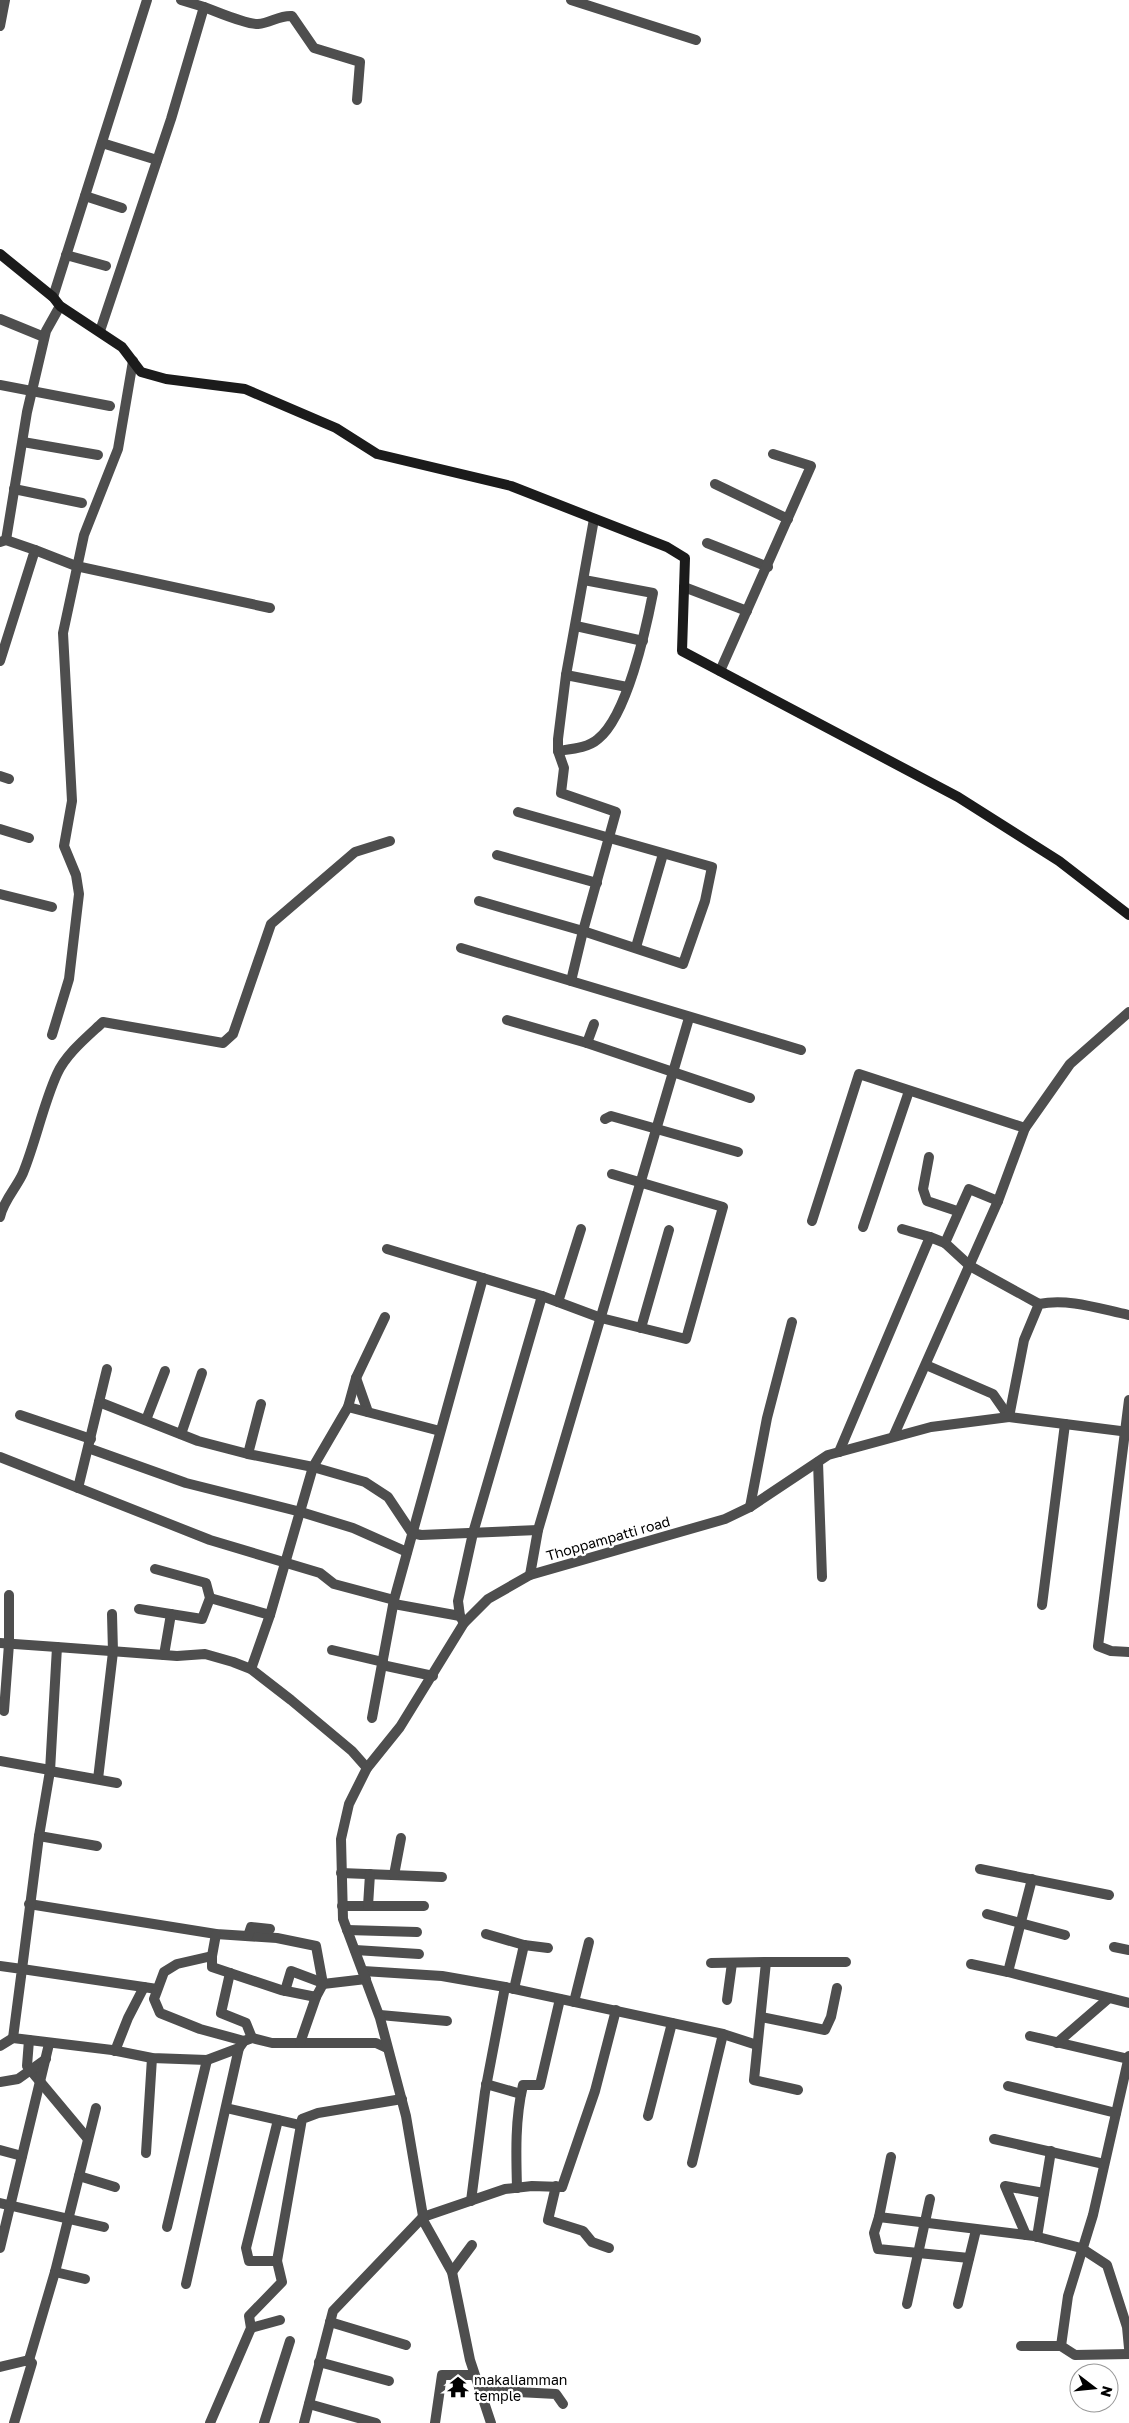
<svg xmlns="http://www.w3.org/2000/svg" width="1129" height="2423" font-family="'Golos Text',sans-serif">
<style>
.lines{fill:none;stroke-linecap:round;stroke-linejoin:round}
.street{stroke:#4e4e4e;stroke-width:10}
.secondary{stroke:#1b1b1b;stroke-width:10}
.labels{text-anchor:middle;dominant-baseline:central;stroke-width:4.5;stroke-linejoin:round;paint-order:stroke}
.street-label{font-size:14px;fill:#000;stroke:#fff}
.poi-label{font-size:14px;fill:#000;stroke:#fff;text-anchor:start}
</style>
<rect width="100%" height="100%" fill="#fff"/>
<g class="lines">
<g class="street">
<polyline points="181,0 204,7"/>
<polyline points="571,0 696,40"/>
<polyline points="0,26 5,0"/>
<polyline points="102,143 157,160"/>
<polyline points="85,196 122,208"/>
<polyline points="66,255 106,266"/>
<polyline points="53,297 147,0"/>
<polyline points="0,319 44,337"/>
<path d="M 100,331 L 171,119 L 204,7 C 218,12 244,24 258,24 C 271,23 279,15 292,16 L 314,48 L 360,62 L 357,100"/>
<polyline points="0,385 110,406"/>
<polyline points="23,442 98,455"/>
<polyline points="715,484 788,519"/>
<polyline points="14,489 82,503"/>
<polyline points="6,540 27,412 46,331 60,306"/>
<polyline points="0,542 6,540 35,550 0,661"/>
<polyline points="707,543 768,567"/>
<polyline points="35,550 76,566 270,608"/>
<polyline points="684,587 747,611"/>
<polyline points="576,626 643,641"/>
<polyline points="720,671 811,466 773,454"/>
<polyline points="566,675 627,687"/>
<path d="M 558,751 C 571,749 588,748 598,739 C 627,716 646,629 653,593 L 584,580"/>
<polyline points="0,776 9,779"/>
<polyline points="0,829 29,838"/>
<polyline points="497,855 597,883"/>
<polyline points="0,894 52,907"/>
<polyline points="479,901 583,931 683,964 705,901 712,867 518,812"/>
<polyline points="636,947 663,854"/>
<polyline points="461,948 801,1050"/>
<polyline points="571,981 583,931 616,812 561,793 564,768 558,751 558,739 566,675 594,519"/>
<polyline points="507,1020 587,1043 750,1098"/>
<polyline points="52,1035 69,979 79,894 76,875 64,846 72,801 63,633 84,535 118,449 133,361"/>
<polyline points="587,1043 594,1024"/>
<polyline points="605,1119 611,1116 738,1152"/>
<polyline points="1025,1128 1070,1064 1129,1012"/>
<polyline points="929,1157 923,1189 927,1201 957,1211"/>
<path d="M 0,1217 C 3,1201 17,1187 23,1173 C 36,1141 43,1105 57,1074 C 66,1054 87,1037 103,1022 L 223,1043 L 233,1034 L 271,924 L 355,852 L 390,841"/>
<polyline points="812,1221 859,1074 1025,1128 998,1201 894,1435"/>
<polyline points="863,1227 909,1091"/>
<polyline points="902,1229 930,1237"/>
<polyline points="945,1243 970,1266 1039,1304"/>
<polyline points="387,1249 542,1296 601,1318 686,1339 723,1207 612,1174"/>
<polyline points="558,1302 581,1229"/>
<polyline points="641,1328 669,1230"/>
<polyline points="926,1365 993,1394 1009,1417 1129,1432"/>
<polyline points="356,1378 368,1412"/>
<polyline points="1129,1400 1098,1646 1111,1651 1129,1652"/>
<polyline points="99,1402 198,1441 248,1454 313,1467 365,1482 388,1497 412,1533 421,1535 538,1530"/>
<polyline points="348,1407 440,1431"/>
<polyline points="20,1415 91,1439"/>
<polyline points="146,1420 165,1371"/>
<polyline points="181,1434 202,1373"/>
<polyline points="88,1448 186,1483 301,1512 353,1528 407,1552"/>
<polyline points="839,1452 930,1237 945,1243 969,1189 998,1201"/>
<polyline points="248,1454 261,1404"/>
<polyline points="0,1457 210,1540 320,1573 334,1584 394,1600"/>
<polyline points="818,1462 822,1577"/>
<polyline points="78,1488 107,1369"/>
<polyline points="750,1507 767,1418 792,1322"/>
<polyline points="530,1575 538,1530 689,1018"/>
<polyline points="210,1598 270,1615"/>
<polyline points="394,1604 460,1616"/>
<polyline points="1042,1605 1065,1424"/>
<polyline points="139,1609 202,1619 210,1598 206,1583 155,1569"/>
<polyline points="464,1623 460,1616 458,1601 473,1533 542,1296"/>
<polyline points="0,1643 57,1647"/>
<polyline points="332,1650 383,1662"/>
<polyline points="164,1655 171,1614"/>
<polyline points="382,1665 433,1676"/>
<polyline points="251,1669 270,1615 313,1467 348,1407 356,1378 385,1317"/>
<polyline points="4,1711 9,1644 9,1595"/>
<polyline points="372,1718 394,1600 483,1278"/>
<polyline points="0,1761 50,1770"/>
<polyline points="50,1771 117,1783"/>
<polyline points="98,1779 113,1652 112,1614"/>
<polyline points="39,1836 97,1846"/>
<polyline points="980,1869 1109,1895"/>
<polyline points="341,1873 442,1877"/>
<polyline points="394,1875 401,1838"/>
<polyline points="1032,1879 1008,1972 1129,2003"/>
<polyline points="29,1904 216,1934 277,1938 316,1946 323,1984 366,1979"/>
<polyline points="342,1906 424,1906"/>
<polyline points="368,1906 370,1874"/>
<polyline points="987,1914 1065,1935"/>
<polyline points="347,1930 417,1932"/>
<polyline points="486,1934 524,1945 548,1948"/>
<polyline points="248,1936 251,1927 270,1929"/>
<polyline points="1114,1947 1129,1950"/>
<polyline points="355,1950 419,1954"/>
<polyline points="212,1956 216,1934"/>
<polyline points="711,1963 766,1962"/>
<polyline points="971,1964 1008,1972"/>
<polyline points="0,1966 22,1969 13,2038 112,2050 152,2058 207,2060 239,2048 244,2041 252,2038 272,2043 376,2043 387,2048"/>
<polyline points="363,1971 442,1976 505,1987 723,2034 757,2045"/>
<polyline points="230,1973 221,2013 246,2023 252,2038"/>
<polyline points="157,1989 22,1969 39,1836 50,1771 57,1647 177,1656 205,1654 233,1662 251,1669 291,1700 352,1751 367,1768"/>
<polyline points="514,1989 524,1945"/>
<polyline points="285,1991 291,1971 323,1983"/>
<polyline points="727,2000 732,1963"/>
<polyline points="574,2002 589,1942"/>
<polyline points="380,2015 447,2021"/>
<polyline points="761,2017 825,2030 831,2017 837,1988"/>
<polyline points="1030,2036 1128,2059"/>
<polyline points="29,2040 27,2066 88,2139"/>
<polyline points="244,2041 200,2029 160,2013 154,1999 164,1972 177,1964 212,1956 212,1967 281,1990 316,1997 323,1984"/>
<polyline points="300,2043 316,1997"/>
<polyline points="1057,2043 1109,1998"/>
<polyline points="0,2046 13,2038"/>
<polyline points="115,2051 128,2018 144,1987"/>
<polyline points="1129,2056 1093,2215 1068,2296 1061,2346 1075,2355 1129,2354"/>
<polyline points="0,2082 18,2079 46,2059"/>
<polyline points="486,2084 521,2094"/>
<polyline points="1008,2086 1116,2113"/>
<polyline points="798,2090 754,2080 766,1962 846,1962"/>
<polyline points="226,2108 300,2125"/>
<polyline points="648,2116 672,2023"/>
<polyline points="278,2120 246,2248 249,2261 277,2261 302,2119 318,2113 402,2099"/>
<polyline points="994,2139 1104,2164"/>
<polyline points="0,2150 22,2156"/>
<polyline points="146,2153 152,2058"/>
<polyline points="891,2157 879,2217 1034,2236 1081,2248 1107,2265 1127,2327 1129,2348"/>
<polyline points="692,2163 723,2034"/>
<polyline points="79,2176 115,2187"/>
<polyline points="556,2186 548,2220 583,2231 592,2242 609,2248"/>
<path d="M 517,2188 C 516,2153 515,2119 523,2085 L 540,2085 L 560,1999"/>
<polyline points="471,2201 485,2092 505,1987"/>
<polyline points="0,2203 104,2227"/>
<polyline points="879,2217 874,2233 878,2249 969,2258"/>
<polyline points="167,2227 207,2060"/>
<polyline points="1026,2235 1005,2186 1044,2193"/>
<polyline points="1037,2237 1051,2151"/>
<polyline points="0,2248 49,2044"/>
<polyline points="55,2272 85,2279"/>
<polyline points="452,2272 472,2245"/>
<polyline points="186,2284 239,2048"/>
<polyline points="907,2304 930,2199"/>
<polyline points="958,2304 976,2230"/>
<polyline points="330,2322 406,2345"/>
<polyline points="251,2328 280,2320"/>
<polyline points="1021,2346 1061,2346"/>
<polyline points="29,2360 55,2272 96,2108"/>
<polyline points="319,2362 389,2381"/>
<polyline points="0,2367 29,2360 32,2363 14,2423"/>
<polyline points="479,2390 556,2394 563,2404"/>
<polyline points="309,2404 376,2423"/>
<polyline points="210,2423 251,2328 249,2316 282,2282 277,2261"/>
<polyline points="264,2423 290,2341"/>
<polyline points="304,2423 333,2311 423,2217 505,2189 532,2186 562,2187 595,2091 616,2010"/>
<polyline points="435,2423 442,2375 474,2375"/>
<path d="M 491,2423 L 470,2360 L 452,2272 L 424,2222 L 406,2116 L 380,2018 L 343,1919 L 341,1839 L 349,1804 L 367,1768 L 400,1727 L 464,1623 L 488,1599 L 530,1575 L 725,1519 L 750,1507 L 828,1455 L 931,1427 L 1009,1417 L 1024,1340 L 1039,1304 C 1069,1298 1100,1309 1129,1315"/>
</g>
<polyline class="secondary" points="0,254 53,297 60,306 122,347 141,372 166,379 245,389 336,428 377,454 511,486 667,547 685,558 682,651 958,797 1059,861 1129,915"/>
</g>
<defs>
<g id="temple-bare" transform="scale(1.725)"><path d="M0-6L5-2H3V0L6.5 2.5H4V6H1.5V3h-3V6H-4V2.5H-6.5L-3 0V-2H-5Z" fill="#000" stroke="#fff" stroke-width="2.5" paint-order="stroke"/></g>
</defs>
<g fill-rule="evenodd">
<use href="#temple-bare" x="458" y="2387"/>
</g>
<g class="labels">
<g class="street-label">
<text transform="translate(608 1538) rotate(-16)">Thoppampatti road</text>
</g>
<g class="poi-label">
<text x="474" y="2379">makaliamman<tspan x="474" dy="16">temple</tspan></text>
</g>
</g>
<g transform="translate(1094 2388) rotate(106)"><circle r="24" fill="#ffffff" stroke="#999999"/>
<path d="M0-4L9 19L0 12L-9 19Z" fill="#000000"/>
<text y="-8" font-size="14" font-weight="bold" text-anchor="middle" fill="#000000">N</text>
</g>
</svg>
